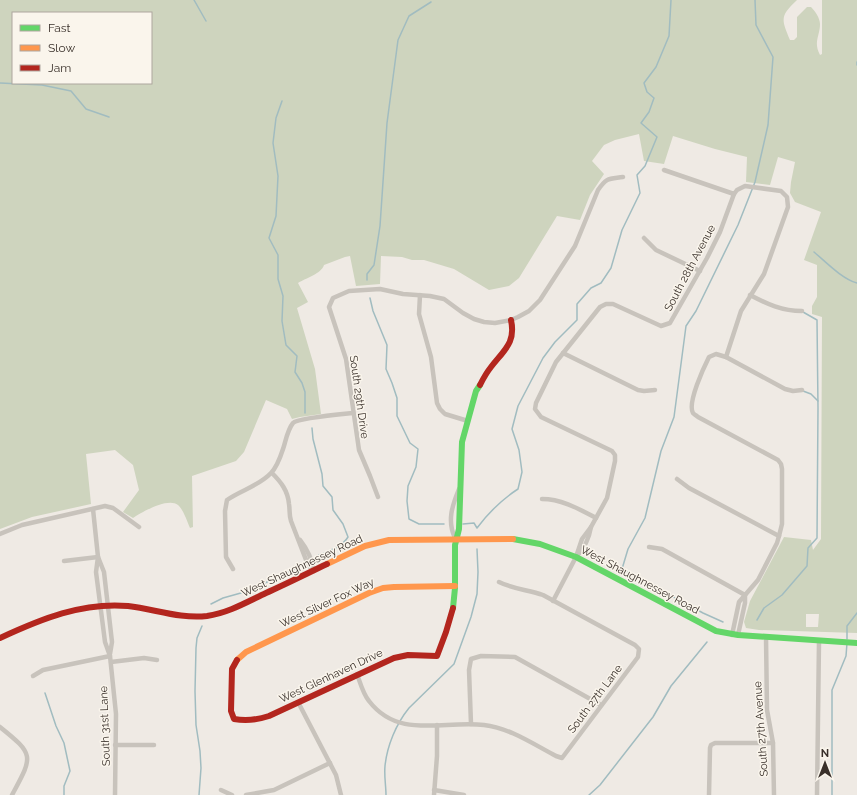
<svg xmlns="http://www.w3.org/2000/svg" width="857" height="795" font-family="Raleway,sans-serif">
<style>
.green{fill:#ced4be;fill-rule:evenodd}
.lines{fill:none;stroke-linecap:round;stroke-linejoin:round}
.stream{stroke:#a1bcc0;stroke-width:1.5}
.street{stroke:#c8c3bc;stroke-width:4.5}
.fast{stroke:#63d668;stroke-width:6}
.slow{stroke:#ff974d;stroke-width:6}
.jam{stroke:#b3261e;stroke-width:6}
.labels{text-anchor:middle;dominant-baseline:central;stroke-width:3;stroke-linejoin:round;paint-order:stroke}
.street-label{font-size:11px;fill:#39302a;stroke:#faf5ec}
</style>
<rect width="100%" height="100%" fill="#efeae4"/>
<path class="green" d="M 0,0 L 797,0 C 780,16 781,19 790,40 L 794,40 L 797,37 L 797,17 L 807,7 L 811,7 C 815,11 820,18 820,24 C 820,36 813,42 820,55 L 822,54 L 822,0 L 857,0 L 857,633 L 759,630 L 746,628 L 744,622 L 750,601 L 784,537 L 811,540 L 813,550 L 821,539 L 822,317 L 812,314 L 812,306 L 817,297 L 817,265 L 804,260 L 821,212 L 795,202 L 790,193 L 791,182 L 795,162 L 778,157 L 770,185 L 746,182 L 747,157 L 715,149 L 673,136 L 664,164 L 644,161 L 639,134 L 615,140 L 604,145 L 592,161 L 604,174 L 590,195 L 580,220 L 557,216 L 519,278 L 509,286 L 489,290 L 454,269 L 424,260 L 412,260 L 402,257 L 381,256 L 380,284 L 356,286 L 350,256 L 345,257 L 324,265 C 321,274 306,278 298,283 L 308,302 L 297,308 L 315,369 L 321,414 L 300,417 L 292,419 L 287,409 L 266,400 L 244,452 L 236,461 L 192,476 L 193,527 L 190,528 C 187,521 183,509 178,505 C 168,497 142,512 133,518 L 123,512 L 139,490 L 133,465 L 115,450 L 86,454 L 91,504 L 32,517 L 0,529 ZM 13,13 L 151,13 L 151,83 L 13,83 ZM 806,614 L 819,614 L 818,627 L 806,627 Z"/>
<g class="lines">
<g class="stream">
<polyline points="194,0 206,21"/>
<polyline points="857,62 857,65"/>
<polyline points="0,83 42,85 71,91 86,109 109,117"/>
<polyline points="282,101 276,118 273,143 278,176 276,216 269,238 278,255 278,279 283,296 282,321 286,345 297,356 295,372 302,383 305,392 305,413"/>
<path d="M 814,252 C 826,262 842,279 857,283"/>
<polyline points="367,280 367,274 374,265 380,226 387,123 398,40 409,16 431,2"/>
<polyline points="370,298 373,311 387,345 386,369 392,383 397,398 397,416 410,443 418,449 416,467 408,486 407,501 409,519 419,524 444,524"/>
<polyline points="803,391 811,394 818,401"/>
<path d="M 312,428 L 313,439 L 322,474 L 323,486 L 332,497 L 333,510 L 343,524 L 348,537 C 342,547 329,551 319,555 L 317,558"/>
<path d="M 463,524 L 474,523 L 477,528 C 489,512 501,500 518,489 L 522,472 L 519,450 L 512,429 L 518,406 L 543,358 L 555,342 L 577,320 L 577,304 L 591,288 L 601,283 L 611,268 L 622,230 L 640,193 L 637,175 L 645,166 L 657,137 L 641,123 L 649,112 L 654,98 L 647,92 L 644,83 L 656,67 L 669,36 L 671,0"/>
<polyline points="211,604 223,598 248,591 301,566"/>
<polyline points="757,620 764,608 782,595 807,566 808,548 817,538 818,408 817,320 803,312"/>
<polyline points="723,622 703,613 622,569 628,549 645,518 661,451 674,417 686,326 696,311 738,225 755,182 768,125 773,57 756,25 755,0"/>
<polyline points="847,639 847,626 857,613"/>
<polyline points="45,693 56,726 64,743 70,771 64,786 64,795"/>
<polyline points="199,795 201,768 200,751 196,725 195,691 196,648 197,638 202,626"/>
<path d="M 386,795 C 386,786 384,776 385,766 C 387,746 396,724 409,708 L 454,664 L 471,617 L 477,594 L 478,572 L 477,549"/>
<polyline points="589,795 600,785 653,717 671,686 707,642"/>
<polyline points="832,795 832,690 846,656 847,643"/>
</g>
<g class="street">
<polyline points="664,170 734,194 737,190 745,186 781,191 787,197 788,207 764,274 741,311 726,357"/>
<polyline points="644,238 656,250 700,271"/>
<polyline points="420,295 419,314 431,357 437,403 440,409 445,414 468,421"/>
<path d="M 750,295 C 767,304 782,311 802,311"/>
<polyline points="563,353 638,390 644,391 655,390"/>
<path d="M 272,473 C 281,482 288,491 289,504 C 290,510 289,515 291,521 L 308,565 L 314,571"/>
<polyline points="677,479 689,488 779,536"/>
<path d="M 378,497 L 370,476 L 359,450 L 346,359 L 329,307 L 333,298 L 349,291 L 380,289 L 403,294 L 430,296 L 444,299 L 463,313 L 474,319 L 484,322 L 495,323 L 511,320 L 518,317 L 529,311 L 540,300 L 575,246 L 598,190 C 607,177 609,179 623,177"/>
<path d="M 542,499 C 562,499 579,509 596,518"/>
<polyline points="93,509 98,557 104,572 112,642 110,654"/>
<polyline points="0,534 22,525 105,506 113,508 139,527"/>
<path d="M 455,538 C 447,521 452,506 459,489"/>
<path d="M 300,540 C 307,549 312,559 314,571"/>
<polyline points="649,547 662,549 745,595"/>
<polyline points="98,557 96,572 105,642 110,656 116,714 115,795"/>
<path d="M 576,557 C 585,548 589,539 591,527"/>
<polyline points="64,561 98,557"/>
<path d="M 233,569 L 226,557 L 225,511 L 227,500 C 241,490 259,486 271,473 C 278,466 281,455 284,446 C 286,439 288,429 293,423 C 298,418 343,414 353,413"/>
<polyline points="553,601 576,557 582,539 591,527 607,498 615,461 615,455 612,451 541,417 535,409 536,403 556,362 600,307 606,304 613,304 661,326 670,323 707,258 720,232 734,194"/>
<path d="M 732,635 L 739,602 L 758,580 L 777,543 L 779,536 L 782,524 L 782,469 L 781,464 L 778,460 L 698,417 C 697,416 695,415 693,413 C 687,403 704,367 709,357 L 716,354 L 726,357 L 785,389 L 793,391 L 802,390"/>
<polyline points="738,635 745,603 745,595"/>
<polyline points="766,637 767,710 773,743 774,795"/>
<polyline points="111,662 144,658 157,660"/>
<path d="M 357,674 C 360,682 363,694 369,701 C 399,740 443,720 484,725 C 510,728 533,744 556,756 L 562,758 L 638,657 L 639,649 L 635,645 L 543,595 C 529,590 513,589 499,582"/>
<polyline points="33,676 43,670 110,656"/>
<polyline points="298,702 336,775 341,795"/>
<polyline points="471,724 469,670 471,659 481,656 515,657 601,705"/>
<path d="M 0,727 C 35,755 33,756 12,795"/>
<polyline points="115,745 154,745"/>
<polyline points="221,790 232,795"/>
<polyline points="434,790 464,795"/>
<polyline points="246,795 274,790 330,763"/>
<polyline points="434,795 437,756 437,725"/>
<polyline points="709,795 710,748 711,745 715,743 773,743"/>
<polyline points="817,795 819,641"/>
</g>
<g class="fast">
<polyline points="513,539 540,544 576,557 716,631 738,635 857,643"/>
<polyline points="453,608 455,588 455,545 459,529 462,442 476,391 480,385"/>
</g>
<g class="slow">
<polyline points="327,564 365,546 389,540 513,539"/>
<polyline points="237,660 246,652 369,593 383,588 394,587 455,586"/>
</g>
<g class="jam">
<path d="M 480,385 C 483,379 487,372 491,367 C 504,350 516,343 511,320"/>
<path d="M 0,638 C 41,619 82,602 128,606 C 155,609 179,619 207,616 C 228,613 247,602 266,593 C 286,584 306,574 327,564"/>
<path d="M 237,660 L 232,669 L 231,711 L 234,719 C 246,721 257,720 269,716 L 394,658 L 408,655 L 437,656 L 446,632 L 453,608"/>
</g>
</g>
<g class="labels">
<g class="street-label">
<text transform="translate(690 268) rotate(-62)">South 28th Avenue</text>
<text transform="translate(359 397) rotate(82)">South 29th Drive</text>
<text transform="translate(302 566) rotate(-25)">West Shaughnessey Road</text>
<text transform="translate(640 580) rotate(28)">West Shaughnessey Road</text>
<text transform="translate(327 603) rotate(-25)">West Silver Fox Way</text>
<text transform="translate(331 676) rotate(-25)">West Glenhaven Drive</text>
<text transform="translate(595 699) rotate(-53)">South 27th Lane</text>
<text transform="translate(105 726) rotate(-92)">South 31st Lane</text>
<text transform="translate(761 729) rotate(-94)">South 27th Avenue</text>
</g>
</g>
<rect x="12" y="12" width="140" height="72" fill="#faf5ec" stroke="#ada69e"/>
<rect x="20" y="25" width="20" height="6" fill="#63d668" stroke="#ada69e"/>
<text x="48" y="32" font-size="12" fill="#39302a">Fast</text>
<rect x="20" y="45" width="20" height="6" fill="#ff974d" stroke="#ada69e"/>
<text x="48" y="52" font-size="12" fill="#39302a">Slow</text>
<rect x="20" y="65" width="20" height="6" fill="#b3261e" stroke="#ada69e"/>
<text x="48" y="72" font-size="12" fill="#39302a">Jam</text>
<g transform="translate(825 763)" stroke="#faf5ec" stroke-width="3" paint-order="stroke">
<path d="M0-3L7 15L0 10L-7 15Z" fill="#39302a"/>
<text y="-6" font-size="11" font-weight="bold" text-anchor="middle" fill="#39302a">N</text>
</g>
</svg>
